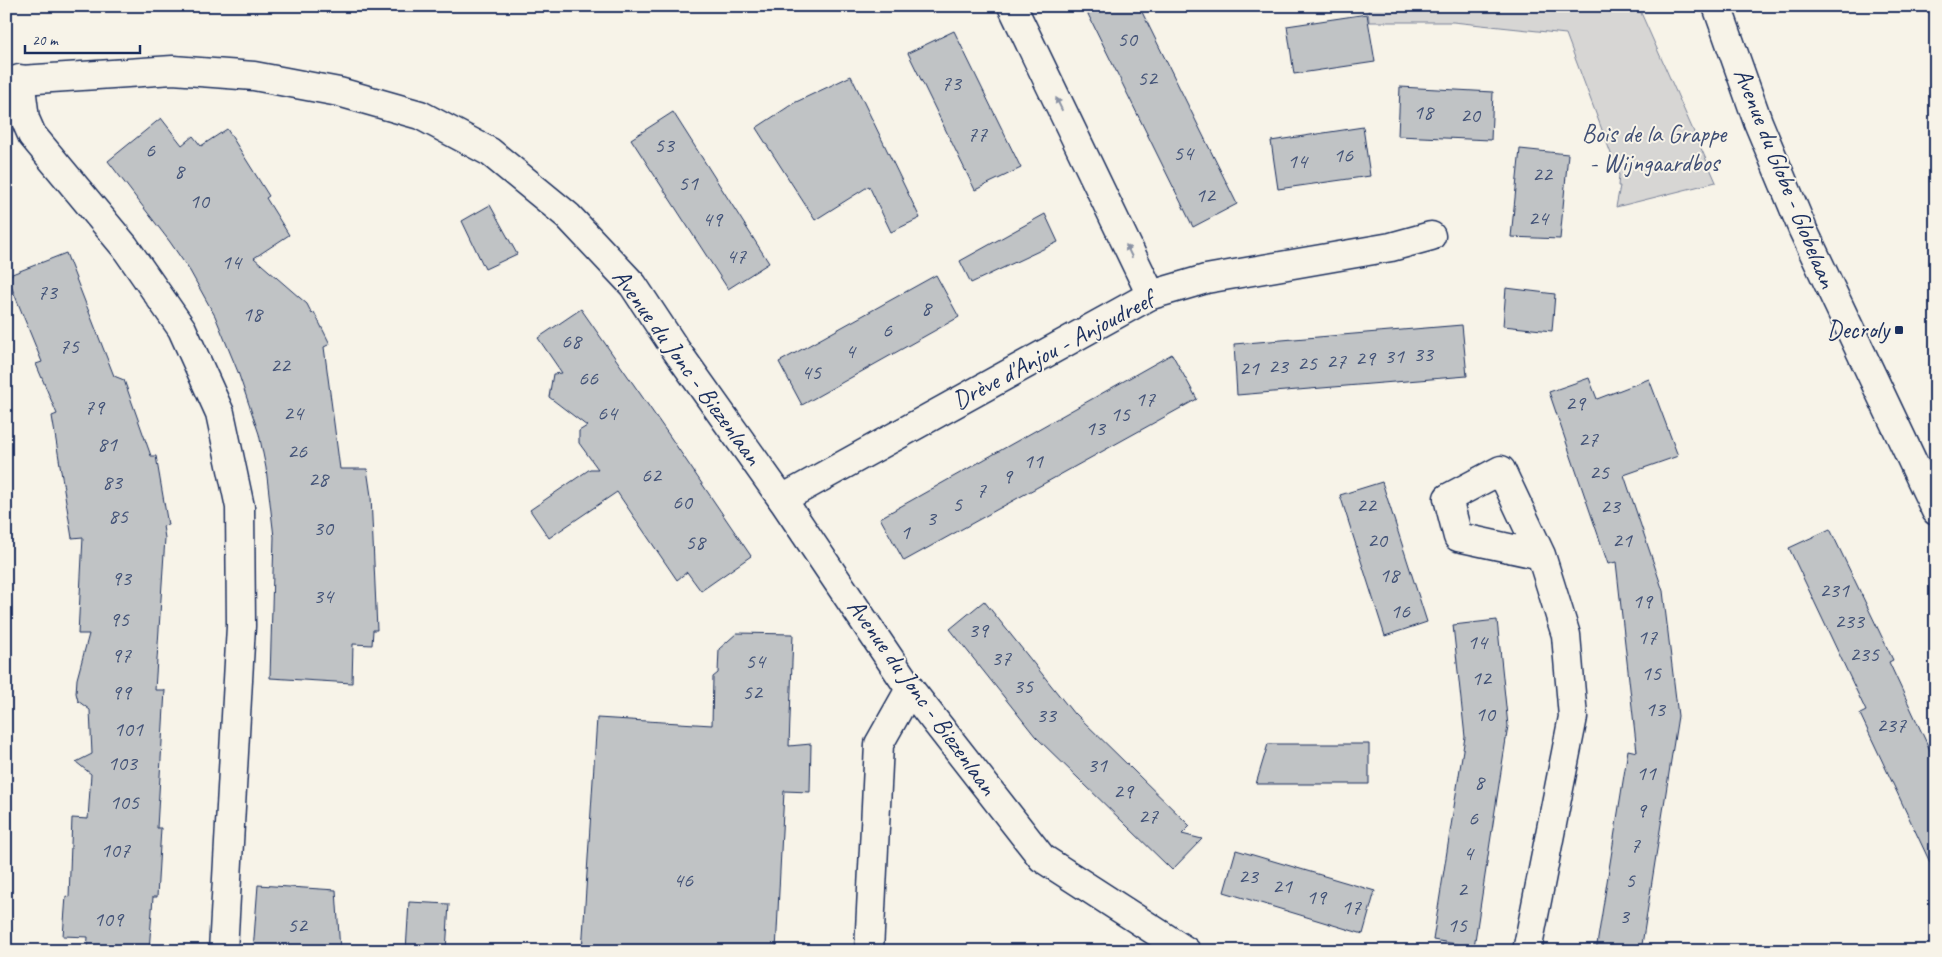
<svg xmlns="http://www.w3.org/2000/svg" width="1942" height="957" font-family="Caveat,sans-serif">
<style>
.green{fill:#d7d6d4;stroke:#798299}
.building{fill:#c0c3c5;stroke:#1b2f5e}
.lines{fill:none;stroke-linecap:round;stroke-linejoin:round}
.minor-casing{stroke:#1b2f5e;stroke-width:31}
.tertiary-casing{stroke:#1b2f5e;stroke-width:31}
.minor{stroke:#f7f3e8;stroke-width:28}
.tertiary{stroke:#f7f3e8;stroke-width:28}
.oneway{fill:#8991a3}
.poi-dot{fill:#1b2f5e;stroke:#f7f3e8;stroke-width:2}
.labels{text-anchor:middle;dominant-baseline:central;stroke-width:4;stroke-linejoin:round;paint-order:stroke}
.number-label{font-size:22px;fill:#445478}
.park-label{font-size:25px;fill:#415076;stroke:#f7f3e8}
.street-label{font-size:25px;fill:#1b2f5e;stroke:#f7f3e8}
.poi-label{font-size:25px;fill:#1b2f5e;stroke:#f7f3e8;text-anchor:end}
</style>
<rect width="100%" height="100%" fill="#f7f3e8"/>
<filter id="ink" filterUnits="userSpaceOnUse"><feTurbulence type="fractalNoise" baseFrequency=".02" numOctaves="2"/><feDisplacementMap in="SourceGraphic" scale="10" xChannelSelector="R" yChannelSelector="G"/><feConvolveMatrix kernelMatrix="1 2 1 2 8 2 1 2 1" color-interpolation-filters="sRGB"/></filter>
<g filter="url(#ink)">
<polygon class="green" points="1368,6 1638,6 1716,182 1616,207 1620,186 1618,186 1619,175 1566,34 1453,22 1369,22"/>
<g class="building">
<polygon points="1084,6 1139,6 1237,204 1193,227"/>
<polygon points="1367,14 1375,62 1294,74 1287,26"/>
<polygon points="954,31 1021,168 975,190 908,53"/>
<polygon points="851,76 920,218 891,232 869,186 815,220 756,128 794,103"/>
<polygon points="1400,87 1493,92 1491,140 1398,136"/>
<polygon points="673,112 769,263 728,289 631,139"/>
<polygon points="161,118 182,145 193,136 201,146 227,129 269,196 266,198 289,235 254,258 307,304 312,314 314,312 330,344 324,347 340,469 367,469 371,496 377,630 373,630 372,645 353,644 352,683 270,678 274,537 266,468 259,434 238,372 215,316 190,271 170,242 108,161"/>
<polygon points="1363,127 1370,176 1278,189 1271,141"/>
<polygon points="1520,149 1568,154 1560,239 1511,237"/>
<polygon points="490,205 517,254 485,269 462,221"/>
<polygon points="1045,214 1058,242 971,283 960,261"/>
<polygon points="66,253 114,376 124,380 151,456 156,456 168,525 163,526 165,538 155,690 165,690 157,828 161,828 157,897 153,897 149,951 87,951 88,937 63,936 66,896 69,897 72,818 88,819 91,774 76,762 92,754 90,710 78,701 76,693 77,679 89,634 78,634 83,537 72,538 52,416 57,414 36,364 42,362 7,276"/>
<polygon points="936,275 959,317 802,405 779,362"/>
<polygon points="1506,288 1555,294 1552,331 1503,326"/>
<polygon points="581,309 671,438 751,556 701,591 687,572 677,580 617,492 549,538 530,510 590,469 598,469 579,443 579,431 587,426 549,397 553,374 562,373 538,338"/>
<polygon points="1462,325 1467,376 1237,395 1234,344"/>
<polygon points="1172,354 1197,399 904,561 880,518"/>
<polygon points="1589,378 1597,399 1649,379 1678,456 1624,475 1663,591 1678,716 1641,951 1596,951 1628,750 1637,752 1616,562 1608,564 1549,392"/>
<polygon points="1382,482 1427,622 1385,636 1340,495"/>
<polygon points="1830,529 1893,660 1889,662 1936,763 1936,875 1860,714 1866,711 1789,548"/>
<polygon points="984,601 1074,714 1075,713 1190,826 1182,834 1202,839 1172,870 1035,736 950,629"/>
<polygon points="1497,620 1508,726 1474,947 1433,940 1465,737 1453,625"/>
<polygon points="737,633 793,634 789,746 811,744 810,792 784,791 776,951 582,951 597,718 712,725 713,677 718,673 719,649"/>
<polygon points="1268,744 1369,744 1369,784 1256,784"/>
<polygon points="1236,850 1375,891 1363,934 1224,892"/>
<polygon points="258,885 336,890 340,951 253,951"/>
<polygon points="409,902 449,904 446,951 406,951"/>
</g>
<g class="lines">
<g class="minor-casing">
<g id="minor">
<polyline points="1012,6 1151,295"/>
<polyline points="20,79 25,119 32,135 125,247 182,329 220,413 240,507 241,626 223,951"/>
<polyline points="6,81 173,70 254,76 339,92 420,115 490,152 568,216 633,285 676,350 782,499 910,689 1042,858 1186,951"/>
<polyline points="782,499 1151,295 1206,279 1391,247 1431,236"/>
<polyline points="869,951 879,744 910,689"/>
<polyline points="1527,951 1573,717 1566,635 1541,555 1501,470 1448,498 1458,537 1541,555"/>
</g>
</g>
<g class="tertiary-casing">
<polyline id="tertiary" points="1717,6 1758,122 1803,230 1936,511"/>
</g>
<use href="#minor" class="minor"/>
<use href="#tertiary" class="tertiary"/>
</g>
<defs><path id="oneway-solid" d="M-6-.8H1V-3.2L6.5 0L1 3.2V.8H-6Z" transform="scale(1.25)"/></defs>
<g class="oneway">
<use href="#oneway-solid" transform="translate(1059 104) rotate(-116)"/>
<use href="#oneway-solid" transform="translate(1129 251) rotate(-116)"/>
</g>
</g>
<rect class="poi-dot" x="1894" y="325" width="10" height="10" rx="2.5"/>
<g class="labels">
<g class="number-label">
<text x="1127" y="39">50</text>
<text x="1147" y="78">52</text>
<text x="951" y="83">73</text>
<text x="1423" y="112">18</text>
<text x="1470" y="115">20</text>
<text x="977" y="134">77</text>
<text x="664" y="145">53</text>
<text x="150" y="150">6</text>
<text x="1183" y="153">54</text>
<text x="1343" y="155">16</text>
<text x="1297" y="161">14</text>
<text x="179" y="171">8</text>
<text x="1542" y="174">22</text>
<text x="688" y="183">51</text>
<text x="1205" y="195">12</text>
<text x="199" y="201">10</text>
<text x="1538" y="218">24</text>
<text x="712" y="219">49</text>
<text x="736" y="256">47</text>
<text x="231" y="262">14</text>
<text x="47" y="292">73</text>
<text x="926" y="308">8</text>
<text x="252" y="314">18</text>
<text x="887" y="330">6</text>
<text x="571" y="341">68</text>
<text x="69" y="346">75</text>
<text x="850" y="351">4</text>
<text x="1423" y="354">33</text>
<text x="1394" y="356">31</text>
<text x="1365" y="358">29</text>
<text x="1336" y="361">27</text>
<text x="1307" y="363">25</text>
<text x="280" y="365">22</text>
<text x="1278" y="366">23</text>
<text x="1249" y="368">21</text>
<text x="811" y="372">45</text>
<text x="588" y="378">66</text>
<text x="1145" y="399">17</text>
<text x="1575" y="403">29</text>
<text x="94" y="407">79</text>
<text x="293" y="413">24</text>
<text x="607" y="413">64</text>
<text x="1120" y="414">15</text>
<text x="1095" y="428">13</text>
<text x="1588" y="439">27</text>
<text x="107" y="444">81</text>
<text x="297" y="451">26</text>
<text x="1033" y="461">11</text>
<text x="1599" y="472">25</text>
<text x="651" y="475">62</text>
<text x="1007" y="476">9</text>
<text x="318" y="479">28</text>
<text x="112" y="482">83</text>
<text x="981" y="490">7</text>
<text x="682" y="502">60</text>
<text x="957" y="504">5</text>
<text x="1366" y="505">22</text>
<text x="1610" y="506">23</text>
<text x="118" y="516">85</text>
<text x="931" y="518">3</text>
<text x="323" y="528">30</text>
<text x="905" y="532">1</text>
<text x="1377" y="540">20</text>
<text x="1622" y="540">21</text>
<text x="695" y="542">58</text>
<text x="1389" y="575">18</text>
<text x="121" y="578">93</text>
<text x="1834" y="590">231</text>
<text x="323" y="596">34</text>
<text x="1642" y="601">19</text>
<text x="1400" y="611">16</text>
<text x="119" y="619">95</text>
<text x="1849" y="621">233</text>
<text x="978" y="630">39</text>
<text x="1647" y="637">17</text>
<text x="1477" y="642">14</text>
<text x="1864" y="654">235</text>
<text x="121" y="655">97</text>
<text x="1001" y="658">37</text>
<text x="755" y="661">54</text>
<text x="1651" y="673">15</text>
<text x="1481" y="678">12</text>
<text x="1023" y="686">35</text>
<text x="121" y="692">99</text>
<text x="752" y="692">52</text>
<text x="1655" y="709">13</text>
<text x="1485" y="714">10</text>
<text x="1046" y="715">33</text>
<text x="1891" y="725">237</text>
<text x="128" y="729">101</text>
<text x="122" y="763">103</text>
<text x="1097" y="765">31</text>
<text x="1646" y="773">11</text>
<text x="1479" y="782">8</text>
<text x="1123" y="791">29</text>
<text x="124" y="802">105</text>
<text x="1641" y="810">9</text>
<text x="1148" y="816">27</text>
<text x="1473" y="818">6</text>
<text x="1635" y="845">7</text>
<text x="115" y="850">107</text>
<text x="1468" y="853">4</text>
<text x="1248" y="876">23</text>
<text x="683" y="880">46</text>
<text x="1630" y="880">5</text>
<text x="1282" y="886">21</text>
<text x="1462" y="889">2</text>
<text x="1316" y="897">19</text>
<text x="1351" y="907">17</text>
<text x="1624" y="916">3</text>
<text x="108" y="919">109</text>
<text x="297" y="925">52</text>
<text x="1457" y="925">15</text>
</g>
<g class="park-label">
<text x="1654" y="134">Bois de la Grappe<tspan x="1654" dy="29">- Wijngaardbos</tspan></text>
</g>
<g class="street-label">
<text transform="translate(1785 178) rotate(68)">Avenue du Globe - Globelaan</text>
<text transform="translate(1053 350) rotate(-28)">Drève d'Anjou - Anjoudreef</text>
<text transform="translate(687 367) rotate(54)">Avenue du Jonc - Biezenlaan</text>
<text transform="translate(922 697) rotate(54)">Avenue du Jonc - Biezenlaan</text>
</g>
<g class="poi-label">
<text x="1889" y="330">Decroly</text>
</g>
</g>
<rect width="1942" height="957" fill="none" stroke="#f7f3e8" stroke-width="25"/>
<rect x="12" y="12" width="1917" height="932" fill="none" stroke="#1b2f5e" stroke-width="2" filter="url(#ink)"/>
<path d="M25 45v8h115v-8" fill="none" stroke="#1b2f5e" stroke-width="2.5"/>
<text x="32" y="45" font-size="15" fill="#1b2f5e" stroke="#f7f3e8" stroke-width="4" paint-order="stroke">20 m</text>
</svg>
